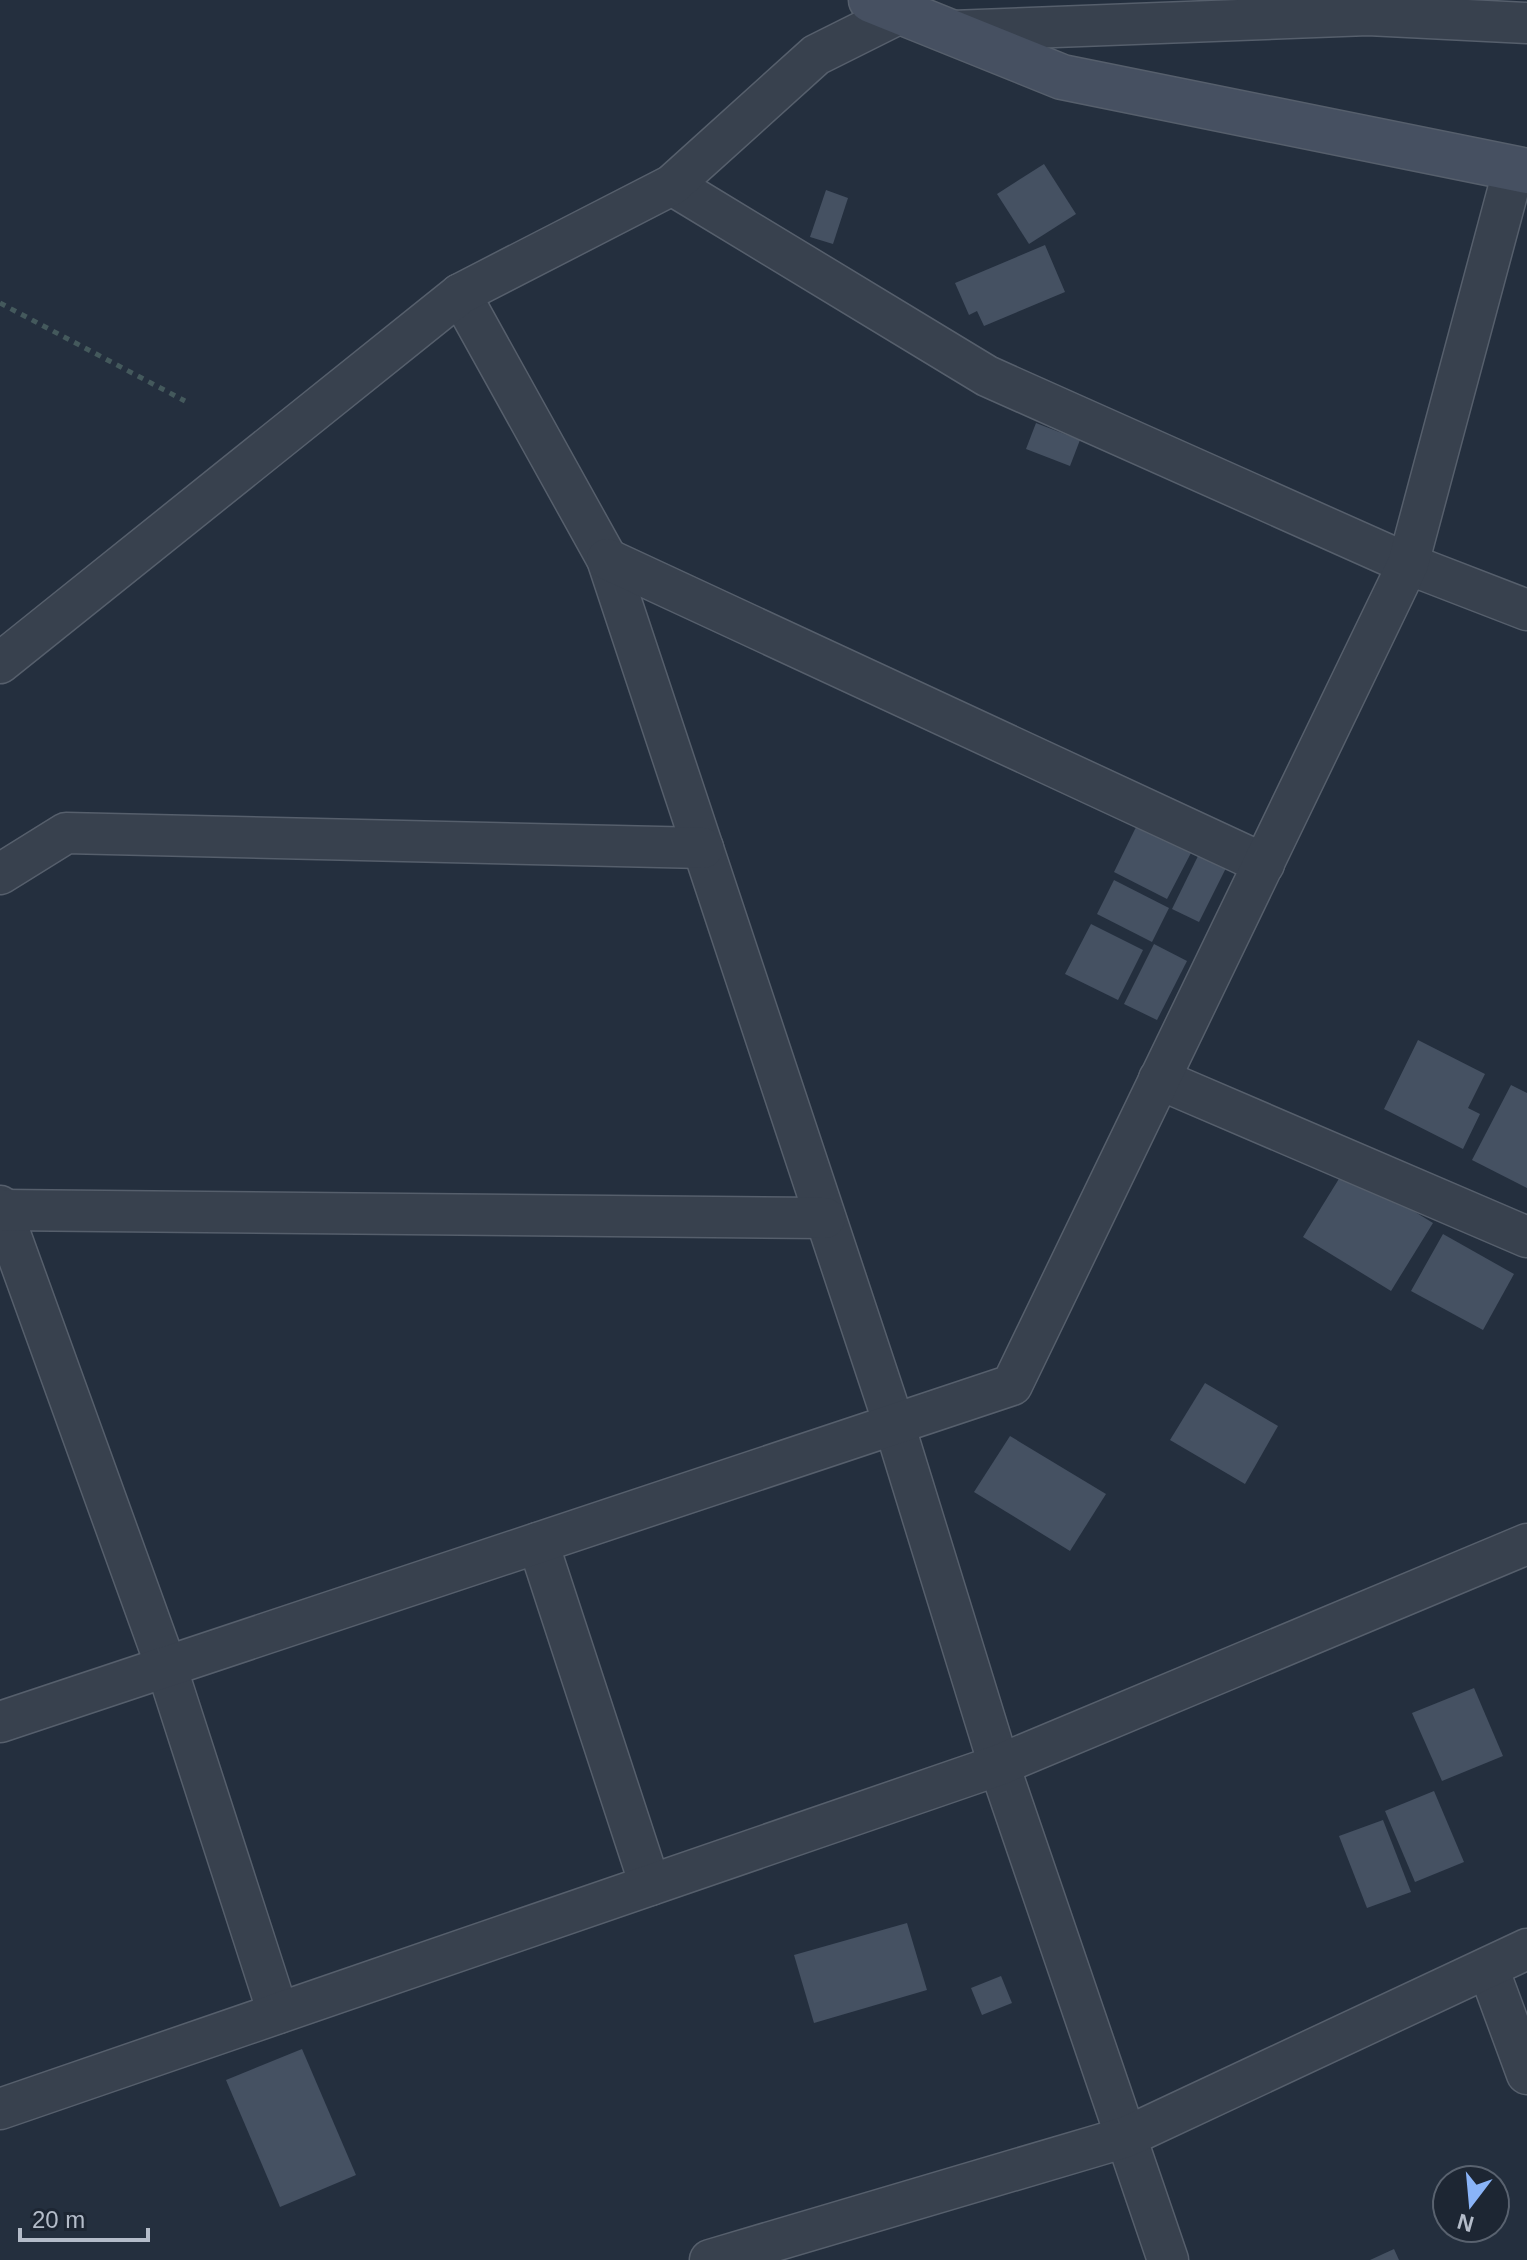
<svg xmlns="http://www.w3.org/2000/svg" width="1527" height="2260" font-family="Arial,sans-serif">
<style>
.building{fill:#455162}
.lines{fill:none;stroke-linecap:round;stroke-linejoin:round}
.street-casing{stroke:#565f6c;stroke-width:43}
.secondary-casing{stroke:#565f6c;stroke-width:47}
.path{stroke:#44595c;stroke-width:5;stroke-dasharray:6 6;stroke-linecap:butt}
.street{stroke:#38414e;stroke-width:40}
.secondary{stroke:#465061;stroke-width:44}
</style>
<rect width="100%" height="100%" fill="#242f3e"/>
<g class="building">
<polygon points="1044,164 1076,214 1029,244 997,194"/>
<polygon points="826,190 848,198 833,244 810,237"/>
<polygon points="1045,245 1065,292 984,326 977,311 969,315 955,283"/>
<polygon points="1036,423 1080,440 1070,466 1026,449"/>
<polygon points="1138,823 1192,851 1167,899 1114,872"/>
<polygon points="1199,854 1226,868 1199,922 1172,909"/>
<polygon points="1114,880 1169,908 1152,942 1097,914"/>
<polygon points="1091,924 1143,950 1118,1000 1065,974"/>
<polygon points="1154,944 1187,961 1157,1020 1124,1004"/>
<polygon points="1418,1040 1485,1074 1468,1108 1480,1114 1463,1149 1384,1109"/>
<polygon points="1511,1085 1527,1093 1527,1188 1472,1160"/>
<polygon points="1345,1169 1433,1223 1391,1291 1303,1237"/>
<polygon points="1443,1234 1514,1274 1483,1330 1411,1291"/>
<polygon points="1205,1383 1278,1426 1245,1484 1170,1440"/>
<polygon points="1010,1436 1106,1494 1070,1551 974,1492"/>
<polygon points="1474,1688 1503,1756 1442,1781 1412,1713"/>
<polygon points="1434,1791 1464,1862 1415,1882 1385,1811"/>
<polygon points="1383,1820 1411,1892 1367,1908 1339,1836"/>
<polygon points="907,1923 927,1990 814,2023 794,1955"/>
<polygon points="1001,1976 1012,2003 982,2015 971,1988"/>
<polygon points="302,2049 356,2175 280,2207 226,2080"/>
<polygon points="1394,2249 1399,2260 1370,2260"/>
</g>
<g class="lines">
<g class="street-casing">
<g id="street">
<polyline points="952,31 1368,15 1527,23"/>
<polyline points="672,185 987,376 1408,564 1527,610"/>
<polyline points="460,294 607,559 894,1424 999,1765 1168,2260"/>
<polyline points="607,559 1264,864"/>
<polyline points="0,663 460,294 672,185 816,55 902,12"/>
<polyline points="0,874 66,833 703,848"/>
<polyline points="1159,1079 1527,1237"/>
<polyline points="0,1206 166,1666 278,2013"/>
<polyline points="2,1210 825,1218"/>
<polyline points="538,1543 650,1885"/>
<polyline points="0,1722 1012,1385 1408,564 1514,168"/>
<polyline points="1488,1968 1527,2074"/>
<polyline points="0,2109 999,1765 1527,1544"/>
<polyline points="710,2260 1126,2137 1527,1949"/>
</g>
</g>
<g class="secondary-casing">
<polyline id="secondary" points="871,0 1062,77 1527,171"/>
</g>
<polyline class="path" points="0,303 185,401"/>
<use href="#street" class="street"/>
<use href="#secondary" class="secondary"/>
</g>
<g transform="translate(1471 2204) rotate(196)"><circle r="38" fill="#1d2633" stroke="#59626f" stroke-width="2"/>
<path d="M0-6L14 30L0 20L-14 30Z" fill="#8ab4f8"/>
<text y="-12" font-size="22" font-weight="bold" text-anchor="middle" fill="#b4bcc9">N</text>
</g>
<path d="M20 2228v12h128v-12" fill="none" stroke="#b4bcc9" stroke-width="4"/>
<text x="32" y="2228" font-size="24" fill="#b4bcc9" stroke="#1d2633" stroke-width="6" paint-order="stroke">20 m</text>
</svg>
